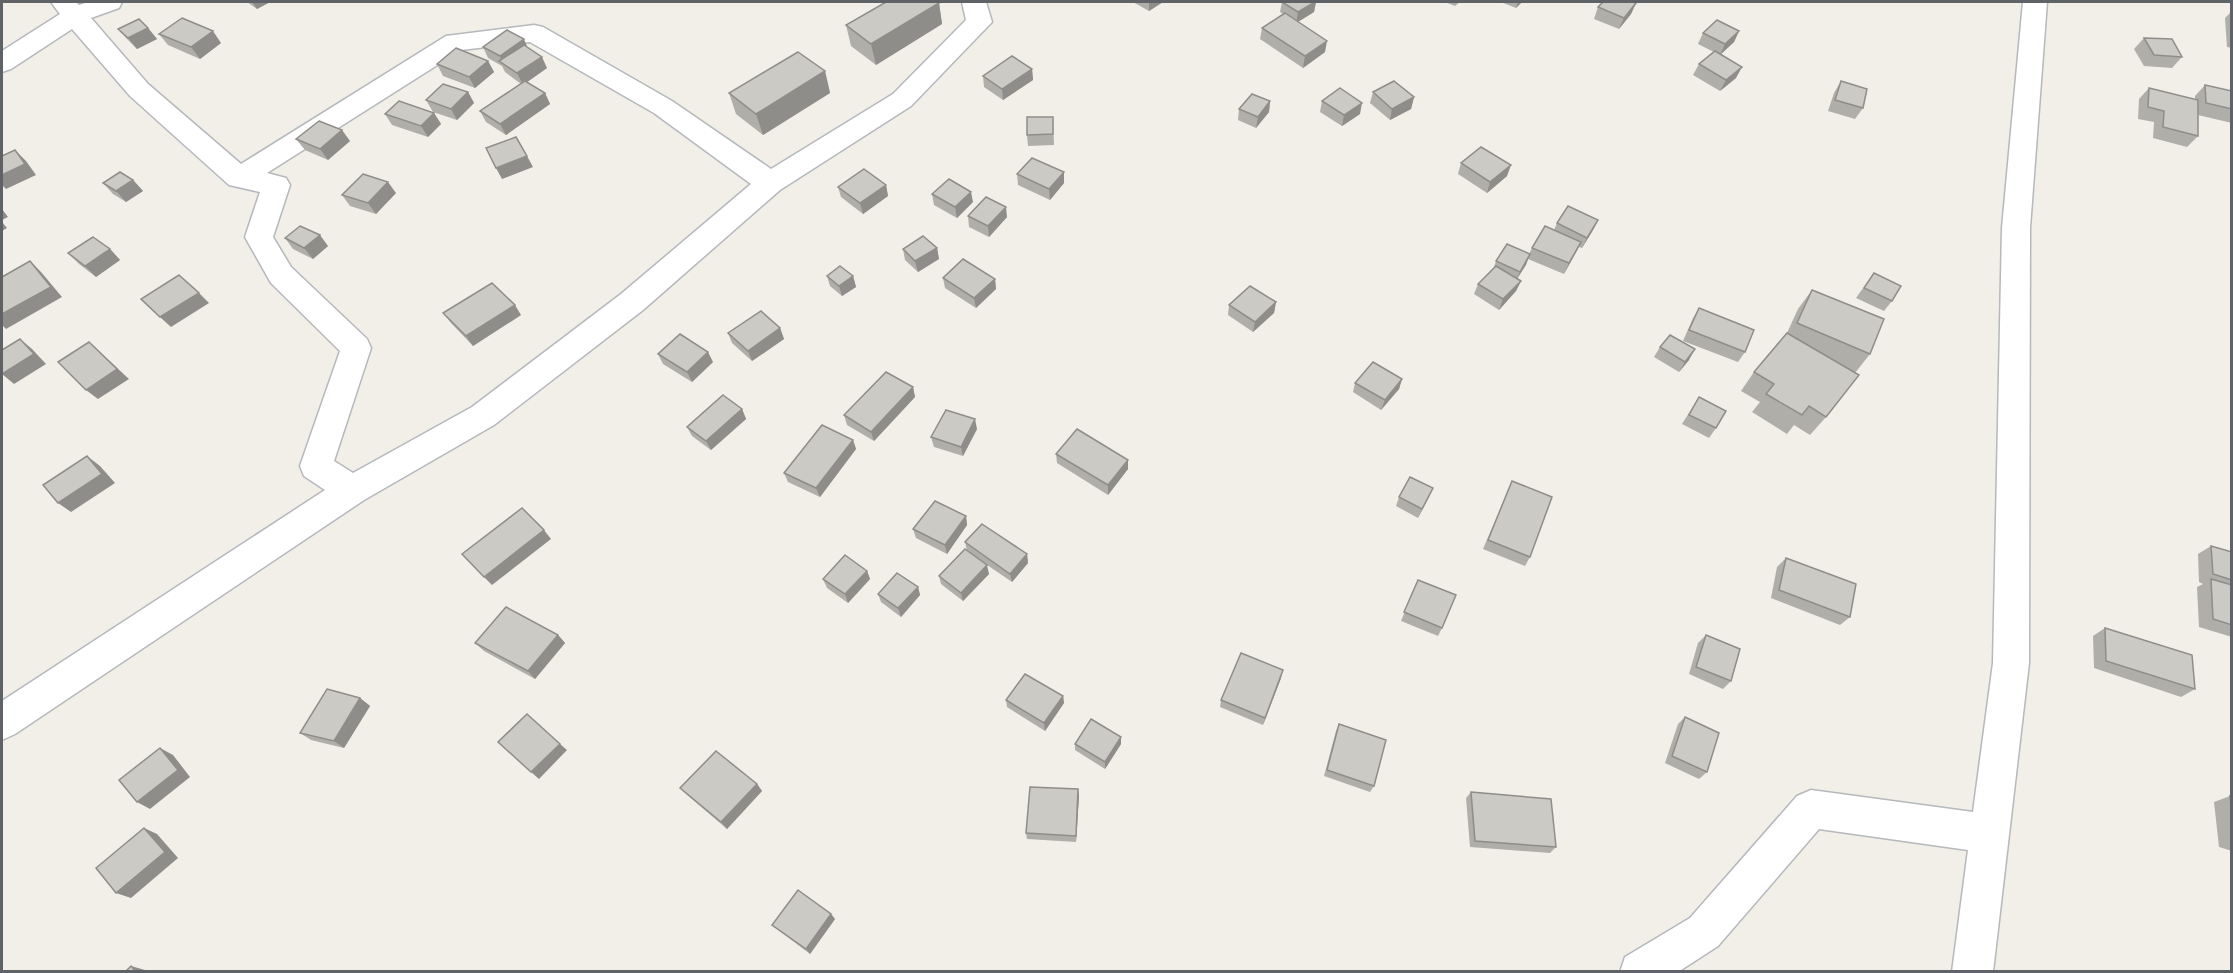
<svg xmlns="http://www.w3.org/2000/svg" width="2233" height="973" font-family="Ubuntu,sans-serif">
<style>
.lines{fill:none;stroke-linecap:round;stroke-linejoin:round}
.minor-casing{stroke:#b5b8bc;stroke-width:3}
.minor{fill:#fff;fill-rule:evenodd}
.wall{fill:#afaea9}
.shaded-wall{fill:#8f8d8a}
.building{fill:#cccac5;stroke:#8f8d8a;stroke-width:1.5}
</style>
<rect width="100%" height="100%" fill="#f1efe8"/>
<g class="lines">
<g class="minor-casing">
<g id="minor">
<path d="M 51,2 L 76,2 L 79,5 L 88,2 L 122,2 L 119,8 L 91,18 L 148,84 L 241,164 L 446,36 L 534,25 L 543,27 L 672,101 L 771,169 L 893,94 L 966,20 L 962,2 L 986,2 L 992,22 L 911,106 L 780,190 L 643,310 L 494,425 L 364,500 L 15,734 L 2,740 L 2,701 L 325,490 L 304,476 L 300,466 L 340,351 L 271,283 L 245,237 L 260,192 L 229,185 L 130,96 L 72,29 L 11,69 L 2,72 L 2,51 L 60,14 ZM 530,42 L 654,113 L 751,184 L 621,294 L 472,407 L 353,473 L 334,461 L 371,348 L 367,339 L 291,267 L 273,237 L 290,185 L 286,178 L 267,173 L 461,50 Z"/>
<polygon points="2023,2 2047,2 2030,228 2029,663 1993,972 1952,972 1968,850 1819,829 1718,946 1678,972 1620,972 1625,957 1690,918 1797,796 1811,790 1973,812 1993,663 2002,228"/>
</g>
</g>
<use href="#minor" class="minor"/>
</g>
<g class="wall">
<polygon points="247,2 270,2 257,9"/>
<polygon points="1133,2 1163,2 1149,11"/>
<polygon points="1282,2 1316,2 1314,12 1298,22 1325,52 1303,68 1260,39 1262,28 1283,14 1280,12"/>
<polygon points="1445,2 1460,2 1455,6"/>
<polygon points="1501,2 1522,2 1516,8"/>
<polygon points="939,3 942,24 876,65 851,46 846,25"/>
<polygon points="1636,3 1631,14 1619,29 1594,19 1598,7"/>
<polygon points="2232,11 2232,48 2227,47 2225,18"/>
<polygon points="148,28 157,39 137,49 128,40 118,29"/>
<polygon points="1739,31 1734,42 1721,54 1736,78 1720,91 1693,75 1699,64 1714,52 1698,44 1703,33"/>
<polygon points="159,34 221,43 200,59 168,45"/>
<polygon points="2144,38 2182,57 2172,68 2144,66 2134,49"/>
<polygon points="483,47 528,48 547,68 527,82 545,93 550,104 506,135 486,122 480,111 521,84 505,72 502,66 488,58"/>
<polygon points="488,61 494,72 475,88 443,76 437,64"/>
<polygon points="1032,69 1033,80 1003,100 984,87 983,76"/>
<polygon points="825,71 830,93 763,135 736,114 729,93"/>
<polygon points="1841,81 1863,108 1855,119 1828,111 1834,93"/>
<polygon points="2205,85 2232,91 2232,123 2198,115 2198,136 2187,147 2153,138 2154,122 2138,119 2139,99 2149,88 2195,100 2195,96"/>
<polygon points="468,92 474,103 457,120 433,112 426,100"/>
<polygon points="1373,92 1414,97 1411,109 1390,120 1370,103"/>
<polygon points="1270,101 1269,112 1256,128 1238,120 1239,109"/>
<polygon points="1322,101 1360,114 1342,126 1320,112"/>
<polygon points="434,113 441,124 428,137 392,125 385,114"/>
<polygon points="1053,117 1054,145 1028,146 1027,135"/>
<polygon points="296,139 350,141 328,160 305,150"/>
<polygon points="1461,163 1507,176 1487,193 1458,174"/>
<polygon points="1017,174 1064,183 1050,200 1018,185"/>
<polygon points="133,180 143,191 126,202 113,194 103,183"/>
<polygon points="886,185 888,196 863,214 841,197 838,187"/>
<polygon points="396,193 376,214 350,206 342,195"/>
<polygon points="932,194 973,202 957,218 934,205"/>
<polygon points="968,216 1007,217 989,237 969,227"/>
<polygon points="1598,220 1593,230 1582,248 1579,247 1564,274 1528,259 1517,279 1521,281 1516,291 1499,310 1474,294 1478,284 1493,270 1496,261 1529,254 1532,248 1554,230 1557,223"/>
<polygon points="285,238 328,246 313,259 293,249"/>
<polygon points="937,248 939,259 918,272 905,260 903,249"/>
<polygon points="110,249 120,260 96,277 79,264 68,253"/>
<polygon points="1874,273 1892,301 1884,311 1856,298"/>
<polygon points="827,276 853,276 856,287 842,296 830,286"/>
<polygon points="943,278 995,279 996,289 976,308 945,288"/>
<polygon points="1812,290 1870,354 1855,373 1826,417 1810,435 1794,425 1787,434 1752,412 1760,402 1741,391 1754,372 1787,333 1798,309"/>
<polygon points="1276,302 1274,313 1253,332 1228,315 1229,305"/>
<polygon points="1699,308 1745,352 1738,362 1683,341 1693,318"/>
<polygon points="443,313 521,315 473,346 451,323"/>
<polygon points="780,328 784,339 752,361 732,343 728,333"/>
<polygon points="1660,347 1689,360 1679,372 1654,357"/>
<polygon points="658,354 713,362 692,382 663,364"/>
<polygon points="1402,379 1399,389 1381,410 1353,392 1355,383"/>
<polygon points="913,387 915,397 874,441 847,425 844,415"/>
<polygon points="1699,397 1716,428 1709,438 1682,424"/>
<polygon points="742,409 746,419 711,450 692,436 687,427"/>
<polygon points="977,429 963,456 934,447 931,437"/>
<polygon points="853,440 856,449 820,497 788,482 784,473"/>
<polygon points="1056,454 1128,469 1108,495 1057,463"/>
<polygon points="1512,481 1530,557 1525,566 1483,549"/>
<polygon points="1433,488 1418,518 1396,506 1399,497"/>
<polygon points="966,516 967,525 947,554 916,538 913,529"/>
<polygon points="965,542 1027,554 1028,563 1012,582 974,556 989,574 963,601 941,584 939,576 967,551"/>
<polygon points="2211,546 2232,552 2232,637 2199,627 2197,587 2203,584 2199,582 2198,554"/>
<polygon points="1786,558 1850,617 1840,625 1771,598 1777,567"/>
<polygon points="867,571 870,579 848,603 827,588 823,579"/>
<polygon points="1418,580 1442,628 1438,636 1401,621"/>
<polygon points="918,587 920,595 901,617 881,602 878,594"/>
<polygon points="2105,628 2195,689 2181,697 2094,668 2093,636"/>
<polygon points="558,635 565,643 535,679 484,651 475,643"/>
<polygon points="1706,635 1731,681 1723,689 1689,674 1698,643"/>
<polygon points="1281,678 1263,725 1220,707 1221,700"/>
<polygon points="1063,696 1064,703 1045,731 1007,707 1006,700"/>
<polygon points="360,698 370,706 344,748 311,740 300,733"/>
<polygon points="1685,717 1707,772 1699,779 1665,763 1678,724"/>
<polygon points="1339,724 1374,786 1370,792 1324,776 1336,731"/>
<polygon points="1075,744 1121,744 1105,769 1075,750"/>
<polygon points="757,784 762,791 727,829 686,794 680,788"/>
<polygon points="1078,789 1079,796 1076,842 1027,839 1026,833"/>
<polygon points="1471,792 1556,847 1550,853 1470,847 1466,798"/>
<polygon points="2230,796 2232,797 2232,851 2219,847 2214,802"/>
<polygon points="831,914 835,919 810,954 777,929 772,925"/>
</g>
<g class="shaded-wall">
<polygon points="252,2 270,2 257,9"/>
<polygon points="1149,2 1163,2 1149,11"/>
<polygon points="1315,2 1316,2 1314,12 1296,23 1298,12"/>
<polygon points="1518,2 1522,2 1516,8"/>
<polygon points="939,3 942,24 876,65 871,44"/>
<polygon points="1636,3 1631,14 1619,29 1624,18"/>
<polygon points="148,28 157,39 137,49 128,38"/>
<polygon points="213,31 221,43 200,59 191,47"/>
<polygon points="1739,31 1734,42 1720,55 1725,44"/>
<polygon points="524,39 529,51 503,64 500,56"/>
<polygon points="1327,41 1325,52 1303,68 1305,56"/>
<polygon points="542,57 547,68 523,85 517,73"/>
<polygon points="488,61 494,72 475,88 469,77"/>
<polygon points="1742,67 1736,78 1720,91 1726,80"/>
<polygon points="1032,69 1033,80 1003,100 1002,89"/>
<polygon points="825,71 830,93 763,135 756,114"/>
<polygon points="468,92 474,103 457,120 451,109"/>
<polygon points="545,93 550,104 506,135 500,124"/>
<polygon points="1414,97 1411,109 1390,120 1392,109"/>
<polygon points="1270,101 1269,112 1256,128 1258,117"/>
<polygon points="1362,103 1360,114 1342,126 1344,115"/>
<polygon points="434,113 441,124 428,137 421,126"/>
<polygon points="342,130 350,141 328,160 320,149"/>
<polygon points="15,150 26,161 36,175 6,189 2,185 2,175"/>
<polygon points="527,156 533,167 502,179 496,168"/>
<polygon points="1511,165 1507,176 1487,193 1490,182"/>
<polygon points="1064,172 1064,183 1050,200 1049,189"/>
<polygon points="133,180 143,191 126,202 116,191"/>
<polygon points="388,182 396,193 376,214 368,203"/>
<polygon points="886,185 888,196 863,214 860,203"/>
<polygon points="971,192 973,202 957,218 955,207"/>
<polygon points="1006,207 1007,217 989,237 988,226"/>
<polygon points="2,209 8,217 2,220"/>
<polygon points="1598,220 1593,230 1582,248 1587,238"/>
<polygon points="2,222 7,228 2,231"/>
<polygon points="320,235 328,246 313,259 304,248"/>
<polygon points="1581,242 1576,252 1564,274 1569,263"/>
<polygon points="937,248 939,259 918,272 915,261"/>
<polygon points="110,249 120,260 96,277 85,266"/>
<polygon points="1530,254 1526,265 1515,282 1520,272"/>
<polygon points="30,261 41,272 62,297 6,329 2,325 2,314"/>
<polygon points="853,276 856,287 842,296 839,286"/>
<polygon points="995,279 996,289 976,308 974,298"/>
<polygon points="1521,281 1516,291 1499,310 1503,299"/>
<polygon points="199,293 209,303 171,327 160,317"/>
<polygon points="1276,302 1274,313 1253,332 1255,322"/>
<polygon points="515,305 521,315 473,346 466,336"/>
<polygon points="780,328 784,339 752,361 748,351"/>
<polygon points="20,339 32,349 46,364 14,384 2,374"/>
<polygon points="89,342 129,379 98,399 86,390"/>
<polygon points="1695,349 1689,360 1679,372 1685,362"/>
<polygon points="708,352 713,362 692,382 687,372"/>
<polygon points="1402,379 1399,389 1381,410 1385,400"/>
<polygon points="913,387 915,397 874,441 871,432"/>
<polygon points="742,409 746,419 711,450 706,441"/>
<polygon points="975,419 977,429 963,456 961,447"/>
<polygon points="853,440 856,449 820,497 816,488"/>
<polygon points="87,456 100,466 115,483 71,512 58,503"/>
<polygon points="1128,460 1128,469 1108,495 1108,485"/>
<polygon points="1433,488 1429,497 1418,518 1422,509"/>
<polygon points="966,516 967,525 947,554 945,545"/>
<polygon points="544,530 551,539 492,585 484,577"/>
<polygon points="1027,554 1028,563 1012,582 1010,574"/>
<polygon points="987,565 989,574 963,601 961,593"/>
<polygon points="867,571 870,579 848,603 845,594"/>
<polygon points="918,587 920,595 901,617 898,608"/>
<polygon points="558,635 565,643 535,679 528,671"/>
<polygon points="1283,670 1281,678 1263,725 1265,718"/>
<polygon points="1063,696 1064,703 1045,731 1044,723"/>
<polygon points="360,698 370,706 344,748 334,741"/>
<polygon points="1121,737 1121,744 1105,769 1105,762"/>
<polygon points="560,744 567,750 539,779 531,772"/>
<polygon points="160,748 173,755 190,777 150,809 137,802"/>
<polygon points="757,784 762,791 727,829 721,822"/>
<polygon points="1078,789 1079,796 1076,842 1076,836"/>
<polygon points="144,828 157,834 178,858 131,898 116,893"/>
<polygon points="831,914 835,919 810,954 806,949"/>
<polygon points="131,966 145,970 147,972 136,972"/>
</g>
<g class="building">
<polygon points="886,2 937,2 939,3 871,44 846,25"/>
<polygon points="1282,2 1315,2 1298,12"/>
<polygon points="1603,2 1633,2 1636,3 1624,18 1598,7"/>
<polygon points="1285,13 1327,41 1305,56 1262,28"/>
<polygon points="182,18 213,31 191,47 159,34"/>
<polygon points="139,19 148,28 128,38 118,29"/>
<polygon points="1717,20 1739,31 1725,44 1703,33"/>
<polygon points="507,30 524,39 500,56 483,47"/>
<polygon points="2144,38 2172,39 2182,57 2154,55"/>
<polygon points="524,45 542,57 517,73 499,61"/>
<polygon points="456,48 488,61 469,77 437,64"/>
<polygon points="1715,51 1742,67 1726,80 1699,64"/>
<polygon points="798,52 825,71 756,114 729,93"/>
<polygon points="1012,56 1032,69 1002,89 983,76"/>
<polygon points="525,81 545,93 500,124 480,111"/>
<polygon points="1394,81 1414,97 1392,109 1373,92"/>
<polygon points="1841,81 1867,89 1863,108 1835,100"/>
<polygon points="443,84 468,92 451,109 426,100"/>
<polygon points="2205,85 2232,91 2232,109 2206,103"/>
<polygon points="1340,88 1362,103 1344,115 1322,101"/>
<polygon points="2149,88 2198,100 2198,136 2163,127 2164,111 2148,107"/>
<polygon points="1252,94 1270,101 1258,117 1239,109"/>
<polygon points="399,101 434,113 421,126 385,114"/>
<polygon points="1027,117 1053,117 1053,134 1027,135"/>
<polygon points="319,121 342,130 320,149 296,139"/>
<polygon points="516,137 527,156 496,168 486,148"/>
<polygon points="1481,147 1511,165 1490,182 1461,163"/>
<polygon points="15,150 25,164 2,175 2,156"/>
<polygon points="1032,158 1064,172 1049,189 1017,174"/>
<polygon points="864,169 886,185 860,203 838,187"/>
<polygon points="120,172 133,180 116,191 103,183"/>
<polygon points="363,174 388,182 368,203 342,195"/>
<polygon points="949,179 971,192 955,207 932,194"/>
<polygon points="986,197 1006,207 988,226 968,216"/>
<polygon points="1568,206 1598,220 1587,238 1557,223"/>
<polygon points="300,226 320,235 304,248 285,238"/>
<polygon points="1545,226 1581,242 1569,263 1532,248"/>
<polygon points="923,236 937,248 915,261 903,249"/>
<polygon points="93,237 110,249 85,266 68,253"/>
<polygon points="1507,244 1530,254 1520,272 1496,261"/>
<polygon points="963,259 995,279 974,298 943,278"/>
<polygon points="30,261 51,287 2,314 2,277"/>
<polygon points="840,266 853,276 839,286 827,276"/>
<polygon points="1496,266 1521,281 1503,299 1478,284"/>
<polygon points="1874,273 1901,286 1892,301 1864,288"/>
<polygon points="179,275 199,293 160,317 141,299"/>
<polygon points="492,283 515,305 466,336 443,313"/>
<polygon points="1250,286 1276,302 1255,322 1229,305"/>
<polygon points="1812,290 1884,319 1870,354 1797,323"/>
<polygon points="1699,308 1754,330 1745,352 1689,330"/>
<polygon points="761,311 780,328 748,351 728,333"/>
<polygon points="1787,333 1859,375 1826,417 1809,406 1802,415 1766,394 1774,384 1754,372"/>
<polygon points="680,334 708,352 687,372 658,354"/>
<polygon points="1670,335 1695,349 1685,362 1660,347"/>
<polygon points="20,339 34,354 2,374 2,350"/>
<polygon points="89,342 117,369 86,390 58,362"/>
<polygon points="1373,362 1402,379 1385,400 1355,383"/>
<polygon points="886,372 913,387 871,432 844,415"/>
<polygon points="723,395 742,409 706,441 687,427"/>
<polygon points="1699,397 1726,411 1716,428 1689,415"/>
<polygon points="946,410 975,419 961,447 931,437"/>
<polygon points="822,425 853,440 816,488 784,473"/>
<polygon points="1077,429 1128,460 1108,485 1056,454"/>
<polygon points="87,456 102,474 58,503 43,485"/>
<polygon points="1410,477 1433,488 1422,509 1399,497"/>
<polygon points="1512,481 1552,497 1530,557 1488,540"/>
<polygon points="935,501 966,516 945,545 913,529"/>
<polygon points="522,508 544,530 484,577 462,554"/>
<polygon points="982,524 1027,554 1010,574 965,542"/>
<polygon points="2211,546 2232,552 2232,580 2213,574"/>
<polygon points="965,549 987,565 961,593 939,576"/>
<polygon points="845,555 867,571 845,594 823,579"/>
<polygon points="1786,558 1856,584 1850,617 1779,590"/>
<polygon points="897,573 918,587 898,608 878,594"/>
<polygon points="2211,579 2232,585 2232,625 2213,619"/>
<polygon points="1418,580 1456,595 1442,628 1404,612"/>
<polygon points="506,607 558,635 528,671 475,643"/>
<polygon points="2105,628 2192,655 2195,689 2106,661"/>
<polygon points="1706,635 1740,649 1731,681 1696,667"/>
<polygon points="1241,653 1283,670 1265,718 1221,700"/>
<polygon points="1025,674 1063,696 1044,723 1006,700"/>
<polygon points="327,689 360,698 334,741 300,733"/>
<polygon points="527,714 560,744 531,772 498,742"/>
<polygon points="1685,717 1719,733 1707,772 1672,756"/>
<polygon points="1091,719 1121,737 1105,762 1075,744"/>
<polygon points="1339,724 1386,740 1374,786 1327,770"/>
<polygon points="160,748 178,770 137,802 119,780"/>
<polygon points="716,751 757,784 721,822 680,788"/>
<polygon points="1030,787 1078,789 1076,836 1026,833"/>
<polygon points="1471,792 1551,799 1556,847 1475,841"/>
<polygon points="2230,796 2232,797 2232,815"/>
<polygon points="144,828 165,852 116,893 96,868"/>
<polygon points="798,890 831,914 806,949 772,925"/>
<polygon points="131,966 136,972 125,972"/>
</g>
<rect width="2233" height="973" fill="none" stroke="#5f6368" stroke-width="6"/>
</svg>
